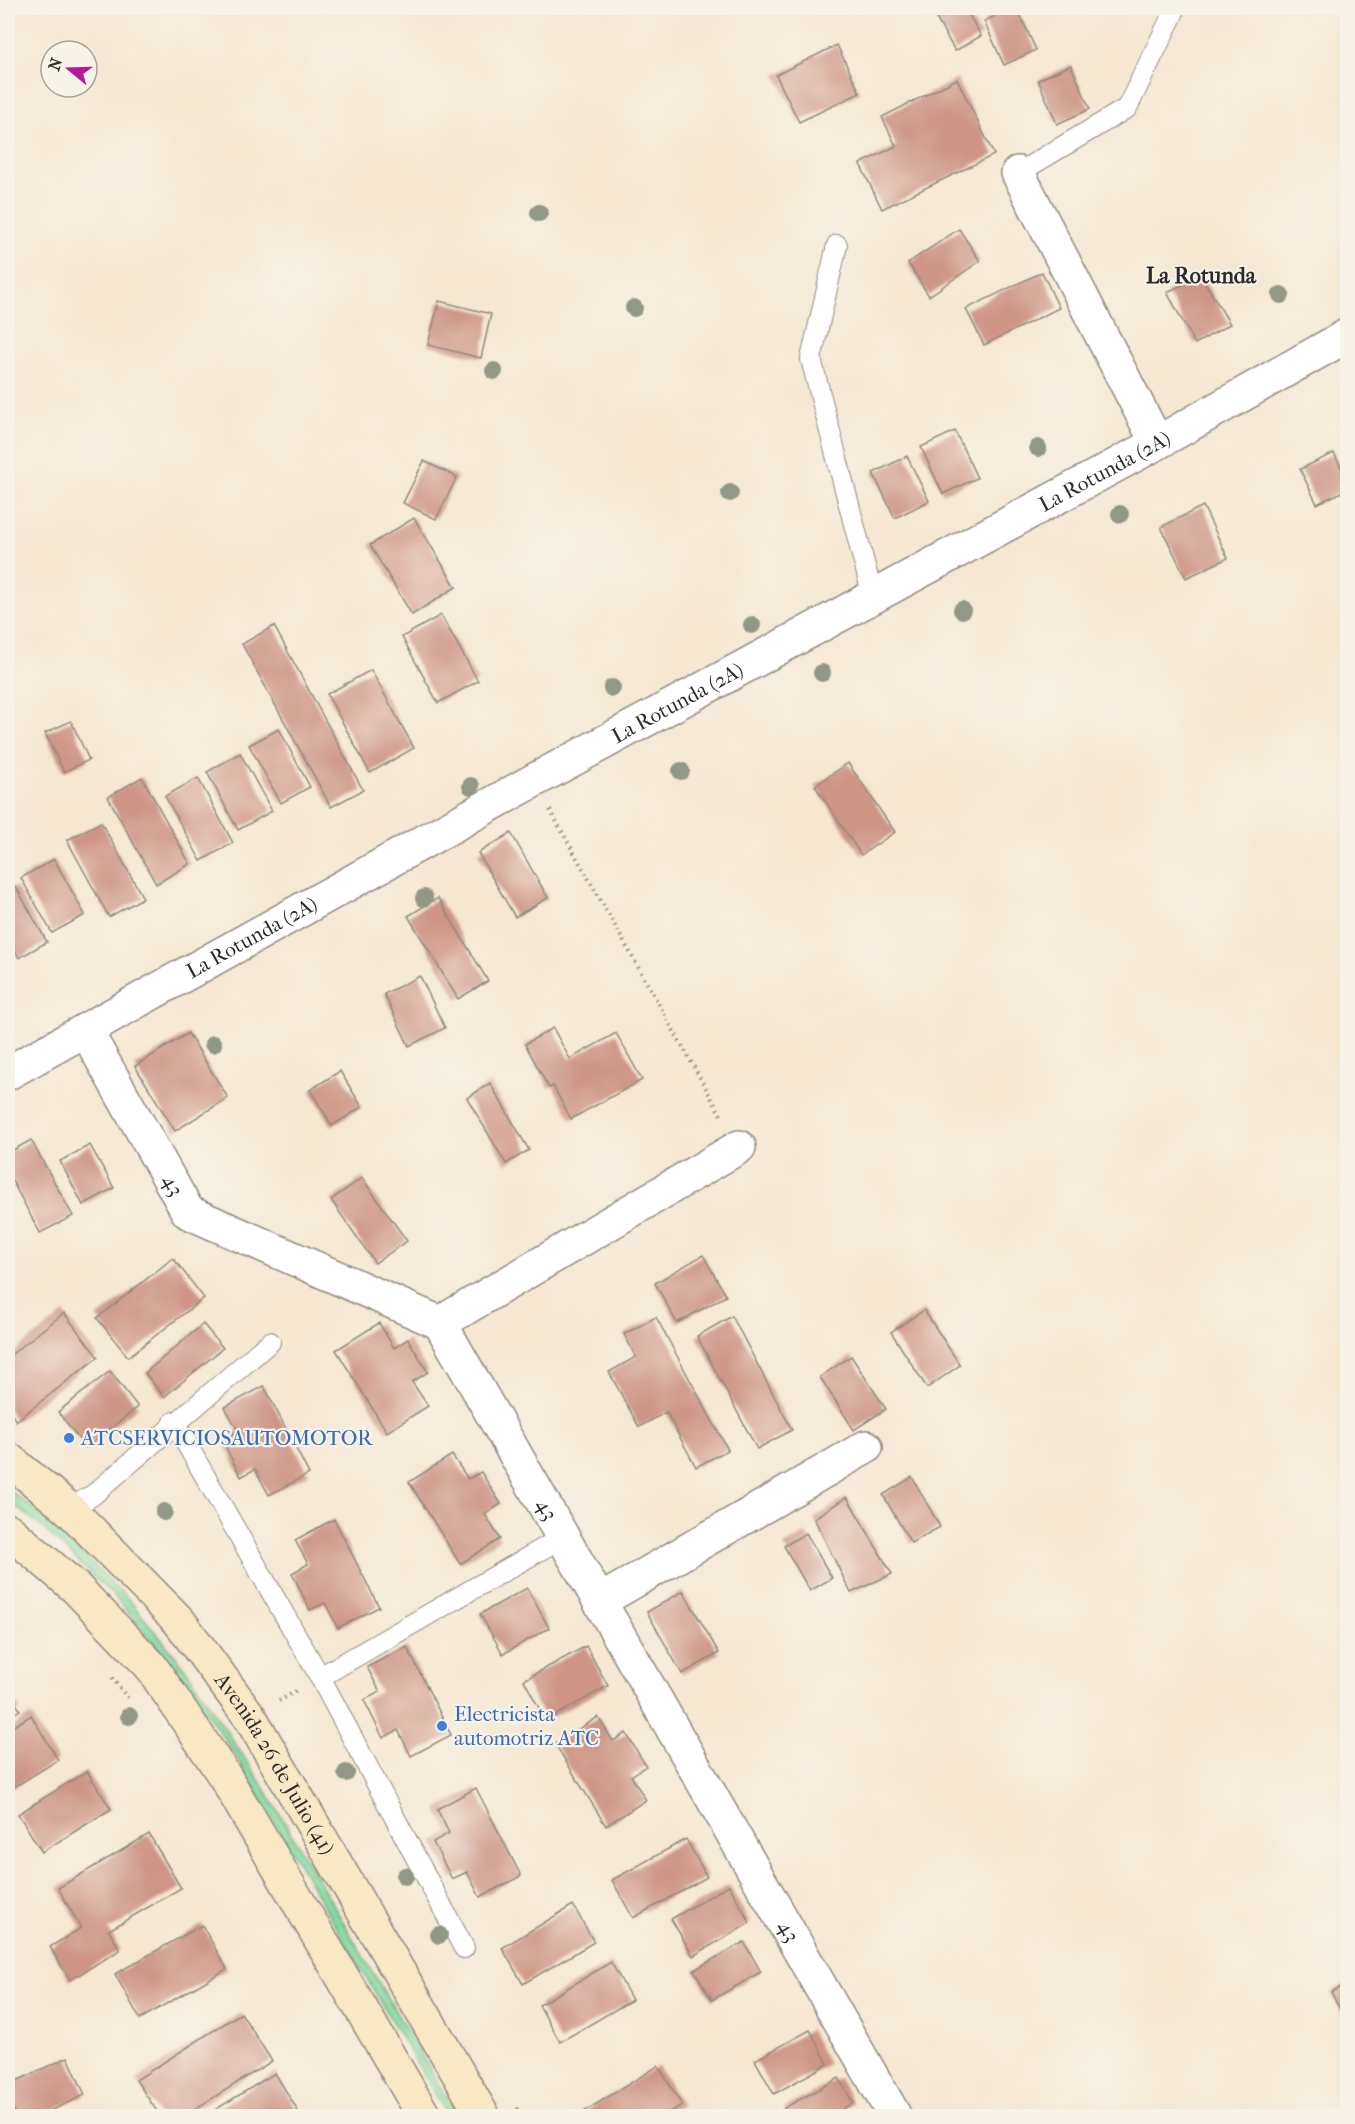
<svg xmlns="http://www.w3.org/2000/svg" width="1355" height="2124" font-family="'IM FELL French Canon',serif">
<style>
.green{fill:#82dda3;stroke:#568467;stroke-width:1.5}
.building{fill:#ce9585}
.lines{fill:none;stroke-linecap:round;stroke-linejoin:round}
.lane-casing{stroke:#90897e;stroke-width:22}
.street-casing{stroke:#90897e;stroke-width:36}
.secondary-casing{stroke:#90897e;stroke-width:36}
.path{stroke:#90897e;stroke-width:4;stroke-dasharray:1.5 4.5;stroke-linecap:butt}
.lane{stroke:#fff;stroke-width:20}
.street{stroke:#fff;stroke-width:33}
.secondary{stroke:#f8e8c3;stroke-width:33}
.tree{fill:#929887}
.shop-dot{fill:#3f7fe0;stroke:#f7f3e8;stroke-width:2}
.labels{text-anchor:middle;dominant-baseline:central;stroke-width:4.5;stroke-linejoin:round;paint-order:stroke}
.street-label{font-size:21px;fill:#2b2b2b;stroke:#f7f3e8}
.shop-label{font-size:21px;fill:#366cbe;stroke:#f7f3e8;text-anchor:start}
.neighbourhood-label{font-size:22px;font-weight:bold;fill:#2b2b2b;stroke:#f7f3e8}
</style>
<rect width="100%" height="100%" fill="#f7f3e8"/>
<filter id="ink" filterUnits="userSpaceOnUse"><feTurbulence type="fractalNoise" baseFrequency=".0167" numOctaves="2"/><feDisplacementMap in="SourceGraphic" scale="12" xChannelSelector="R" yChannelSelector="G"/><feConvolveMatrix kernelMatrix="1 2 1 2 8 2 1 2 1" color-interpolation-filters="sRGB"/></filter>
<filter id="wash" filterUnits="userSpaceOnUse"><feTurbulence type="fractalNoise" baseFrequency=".008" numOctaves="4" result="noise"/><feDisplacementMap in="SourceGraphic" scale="24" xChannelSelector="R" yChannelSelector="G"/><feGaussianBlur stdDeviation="1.35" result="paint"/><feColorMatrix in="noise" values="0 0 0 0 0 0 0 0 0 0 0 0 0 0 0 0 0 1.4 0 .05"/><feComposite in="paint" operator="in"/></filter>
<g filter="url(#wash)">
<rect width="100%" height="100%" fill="#f5e7d2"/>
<polygon class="green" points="8,1489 52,1524 129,1600 185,1668 265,1789 457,2116 448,2116 229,1745 185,1682 120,1602 42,1527 8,1500"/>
<g id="blocks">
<g class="building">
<polygon points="930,8 965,8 981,36 955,51"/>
<polygon points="1012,8 1017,8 1036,50 1004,65 984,21"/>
<polygon points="837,45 860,93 799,122 776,75"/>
<polygon points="1071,65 1090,109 1057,124 1038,80"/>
<polygon points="957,79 994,155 882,209 860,164 896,146 882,117"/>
<polygon points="959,229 980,261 929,296 908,263"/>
<polygon points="1042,272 1059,308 984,345 966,309"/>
<polygon points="1201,276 1230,324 1195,344 1167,292"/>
<polygon points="439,301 491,314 481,358 428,345"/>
<polygon points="955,431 977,478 943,494 921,447"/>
<polygon points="1334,453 1348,482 1348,489 1317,504 1300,469"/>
<polygon points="907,456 929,501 895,518 873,473"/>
<polygon points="424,461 457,477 436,519 403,503"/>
<polygon points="1203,506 1228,558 1186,578 1161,527"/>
<polygon points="414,518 456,587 412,615 370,545"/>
<polygon points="441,615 478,681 438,703 402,637"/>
<polygon points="274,626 363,790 331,807 242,644"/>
<polygon points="371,670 414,748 370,773 327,694"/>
<polygon points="71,721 89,760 64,772 45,733"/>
<polygon points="279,729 310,787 281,803 249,745"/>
<polygon points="240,753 272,811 238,830 207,772"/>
<polygon points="848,763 895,832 861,855 815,786"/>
<polygon points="142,777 190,864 156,884 108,797"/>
<polygon points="198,778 233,843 201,861 165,796"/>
<polygon points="101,822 143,898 109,917 67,840"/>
<polygon points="511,833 548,898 515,917 478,853"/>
<polygon points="54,859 85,915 52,933 21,878"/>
<polygon points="16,887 47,942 19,958 8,936 8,892"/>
<polygon points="438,898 488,981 458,999 408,916"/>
<polygon points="420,976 445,1028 409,1046 384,994"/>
<polygon points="553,1028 570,1059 616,1033 642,1080 571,1119 553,1086 549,1088 525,1044"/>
<polygon points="188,1033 228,1098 175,1131 135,1066"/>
<polygon points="340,1071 362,1107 332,1126 310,1090"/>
<polygon points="490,1083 529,1150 506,1164 467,1098"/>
<polygon points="31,1140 73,1216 40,1233 8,1173 8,1153"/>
<polygon points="90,1145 114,1188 83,1205 60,1161"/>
<polygon points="362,1178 407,1241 375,1263 331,1200"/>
<polygon points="703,1255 726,1296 677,1323 655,1283"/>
<polygon points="173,1258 204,1298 128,1357 97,1318"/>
<polygon points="924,1310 960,1365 927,1388 891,1332"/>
<polygon points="64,1313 98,1357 16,1421 8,1409 8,1357"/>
<polygon points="732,1316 792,1430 757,1449 697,1336"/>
<polygon points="656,1317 728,1450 696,1467 666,1412 639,1427 609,1372 636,1357 624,1334"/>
<polygon points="379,1323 394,1348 408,1339 428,1372 412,1382 428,1406 387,1432 336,1350"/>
<polygon points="203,1324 223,1348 164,1397 145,1373"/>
<polygon points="851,1356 886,1409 854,1430 820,1377"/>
<polygon points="110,1371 138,1407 86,1448 58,1412"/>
<polygon points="264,1386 309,1474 269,1495 255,1469 241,1477 222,1440 238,1431 225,1407"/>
<polygon points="452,1455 468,1479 481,1472 501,1504 485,1514 500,1539 460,1564 409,1482"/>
<polygon points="912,1477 940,1527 911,1543 883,1495"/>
<polygon points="847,1497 892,1574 851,1593 814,1518"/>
<polygon points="334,1519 379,1607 338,1628 325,1603 310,1610 292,1573 308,1564 295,1540"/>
<polygon points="806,1533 832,1578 810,1591 784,1546"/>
<polygon points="527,1588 549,1628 503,1654 480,1614"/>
<polygon points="683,1591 719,1653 682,1674 647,1612"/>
<polygon points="586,1646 608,1686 546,1721 524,1680"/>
<polygon points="407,1647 451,1735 411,1756 398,1730 383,1738 364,1700 380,1692 367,1667"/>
<polygon points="8,1691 20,1710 8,1718"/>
<polygon points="31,1715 58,1760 8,1791 8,1730"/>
<polygon points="598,1717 613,1741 626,1733 646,1766 631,1776 646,1800 606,1826 555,1744"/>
<polygon points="87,1771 111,1809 42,1852 18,1814"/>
<polygon points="476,1788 521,1876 480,1897 467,1872 452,1879 433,1842 449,1833 437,1809"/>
<polygon points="149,1834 181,1888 109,1930 120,1950 70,1980 50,1947 81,1928 58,1888"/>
<polygon points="686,1839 707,1877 633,1918 612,1880"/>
<polygon points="729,1885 750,1923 693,1956 671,1919"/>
<polygon points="573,1905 594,1942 523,1984 502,1948"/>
<polygon points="202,1925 227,1969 140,2019 115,1974"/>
<polygon points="744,1942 761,1972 712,2000 694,1970"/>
<polygon points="611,1962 632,2000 560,2042 539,2005"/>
<polygon points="1348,1983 1348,2025 1331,1992"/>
<polygon points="241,2013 272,2061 184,2116 160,2116 136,2080"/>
<polygon points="810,2030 828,2064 774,2094 755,2060"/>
<polygon points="68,2057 85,2095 39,2116 16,2116 8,2097 8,2085"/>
<polygon points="658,2066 682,2105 663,2116 588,2116 585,2111"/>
<polygon points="275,2073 301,2116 205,2116"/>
<polygon points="839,2078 853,2103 830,2116 788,2116 784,2108"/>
</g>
</g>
</g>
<g filter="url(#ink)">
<use href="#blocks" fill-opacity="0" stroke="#90897e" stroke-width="1.5"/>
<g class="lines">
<g class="lane-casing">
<g id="lane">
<polyline points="1018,173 1127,108 1173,14"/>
<polyline points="837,245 811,359 873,597"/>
<polyline points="174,1422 320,1677 464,1948"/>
<polyline points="69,1509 93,1495 270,1342"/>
<polyline points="320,1677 563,1537"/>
</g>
</g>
<g class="street-casing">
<g id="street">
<polyline points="1018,173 1157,443"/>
<path id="s1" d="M 86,1031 L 188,1212 L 440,1323 L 894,2115"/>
<path id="s2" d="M 8,1073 L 533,781 L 1157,443 L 1348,335"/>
<polyline points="440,1323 739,1147"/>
<polyline points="600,1601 866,1447"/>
</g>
</g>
<g class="secondary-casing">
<g id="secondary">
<path id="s3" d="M 8,1459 L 69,1509 L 179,1621 L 250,1717 L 483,2116"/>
<polyline points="8,1530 76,1588 150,1665 224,1775 424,2116"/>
</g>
</g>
<g class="path">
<polyline points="550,810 722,1117"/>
<polyline points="112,1678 130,1701"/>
<polyline points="279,1701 296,1691"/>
<polyline points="517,2108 522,2116"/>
</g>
<use href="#lane" class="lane"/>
<use href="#street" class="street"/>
<use href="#secondary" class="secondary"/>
</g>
<g class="tree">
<circle cx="539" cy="213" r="9"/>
<circle cx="1281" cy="295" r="9"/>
<circle cx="634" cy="308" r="9"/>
<circle cx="494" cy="371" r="9"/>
<circle cx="1038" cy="448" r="9"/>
<circle cx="730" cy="493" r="9"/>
<circle cx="1120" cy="514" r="9"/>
<circle cx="962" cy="610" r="9"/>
<circle cx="752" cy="625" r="9"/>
<circle cx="822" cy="673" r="9"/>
<circle cx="612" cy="688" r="9"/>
<circle cx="681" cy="771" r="9"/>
<circle cx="471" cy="786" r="9"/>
<circle cx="424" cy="898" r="9"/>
<circle cx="213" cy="1044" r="9"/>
<circle cx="164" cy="1512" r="9"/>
<circle cx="129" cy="1716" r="9"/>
<circle cx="346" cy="1773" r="9"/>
<circle cx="405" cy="1876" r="9"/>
<circle cx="439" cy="1935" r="9"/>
</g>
</g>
<g class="shop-dot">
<circle cx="69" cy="1438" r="6"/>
<circle cx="442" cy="1726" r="6"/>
</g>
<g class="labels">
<g class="street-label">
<text stroke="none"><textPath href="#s2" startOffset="1251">La Rotunda (2A)</textPath></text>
<text stroke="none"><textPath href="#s2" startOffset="765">La Rotunda (2A)</textPath></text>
<text stroke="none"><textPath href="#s2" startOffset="279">La Rotunda (2A)</textPath></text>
<text stroke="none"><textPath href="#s1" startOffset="177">43</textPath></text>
<text stroke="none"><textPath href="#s1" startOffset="698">43</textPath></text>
<text stroke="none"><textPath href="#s3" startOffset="408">Avenida 26 de Julio (41)</textPath></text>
<text stroke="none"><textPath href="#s1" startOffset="1184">43</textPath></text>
</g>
<g class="shop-label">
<text x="81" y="1438">ATCSERVICIOSAUTOMOTOR</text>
<text x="454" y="1714">Electricista<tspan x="454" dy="24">automotriz ATC</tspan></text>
</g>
<g class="neighbourhood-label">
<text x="1201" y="276">La Rotunda</text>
</g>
</g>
<rect width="1355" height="2124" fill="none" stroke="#f7f3e8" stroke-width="30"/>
<g transform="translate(69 69) rotate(289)"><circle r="28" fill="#f7f3e8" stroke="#a5a39c" stroke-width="1.5"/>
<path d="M0-4.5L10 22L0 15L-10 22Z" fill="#b5179e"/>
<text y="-9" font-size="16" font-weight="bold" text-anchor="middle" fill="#2b2b2b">N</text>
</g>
</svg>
